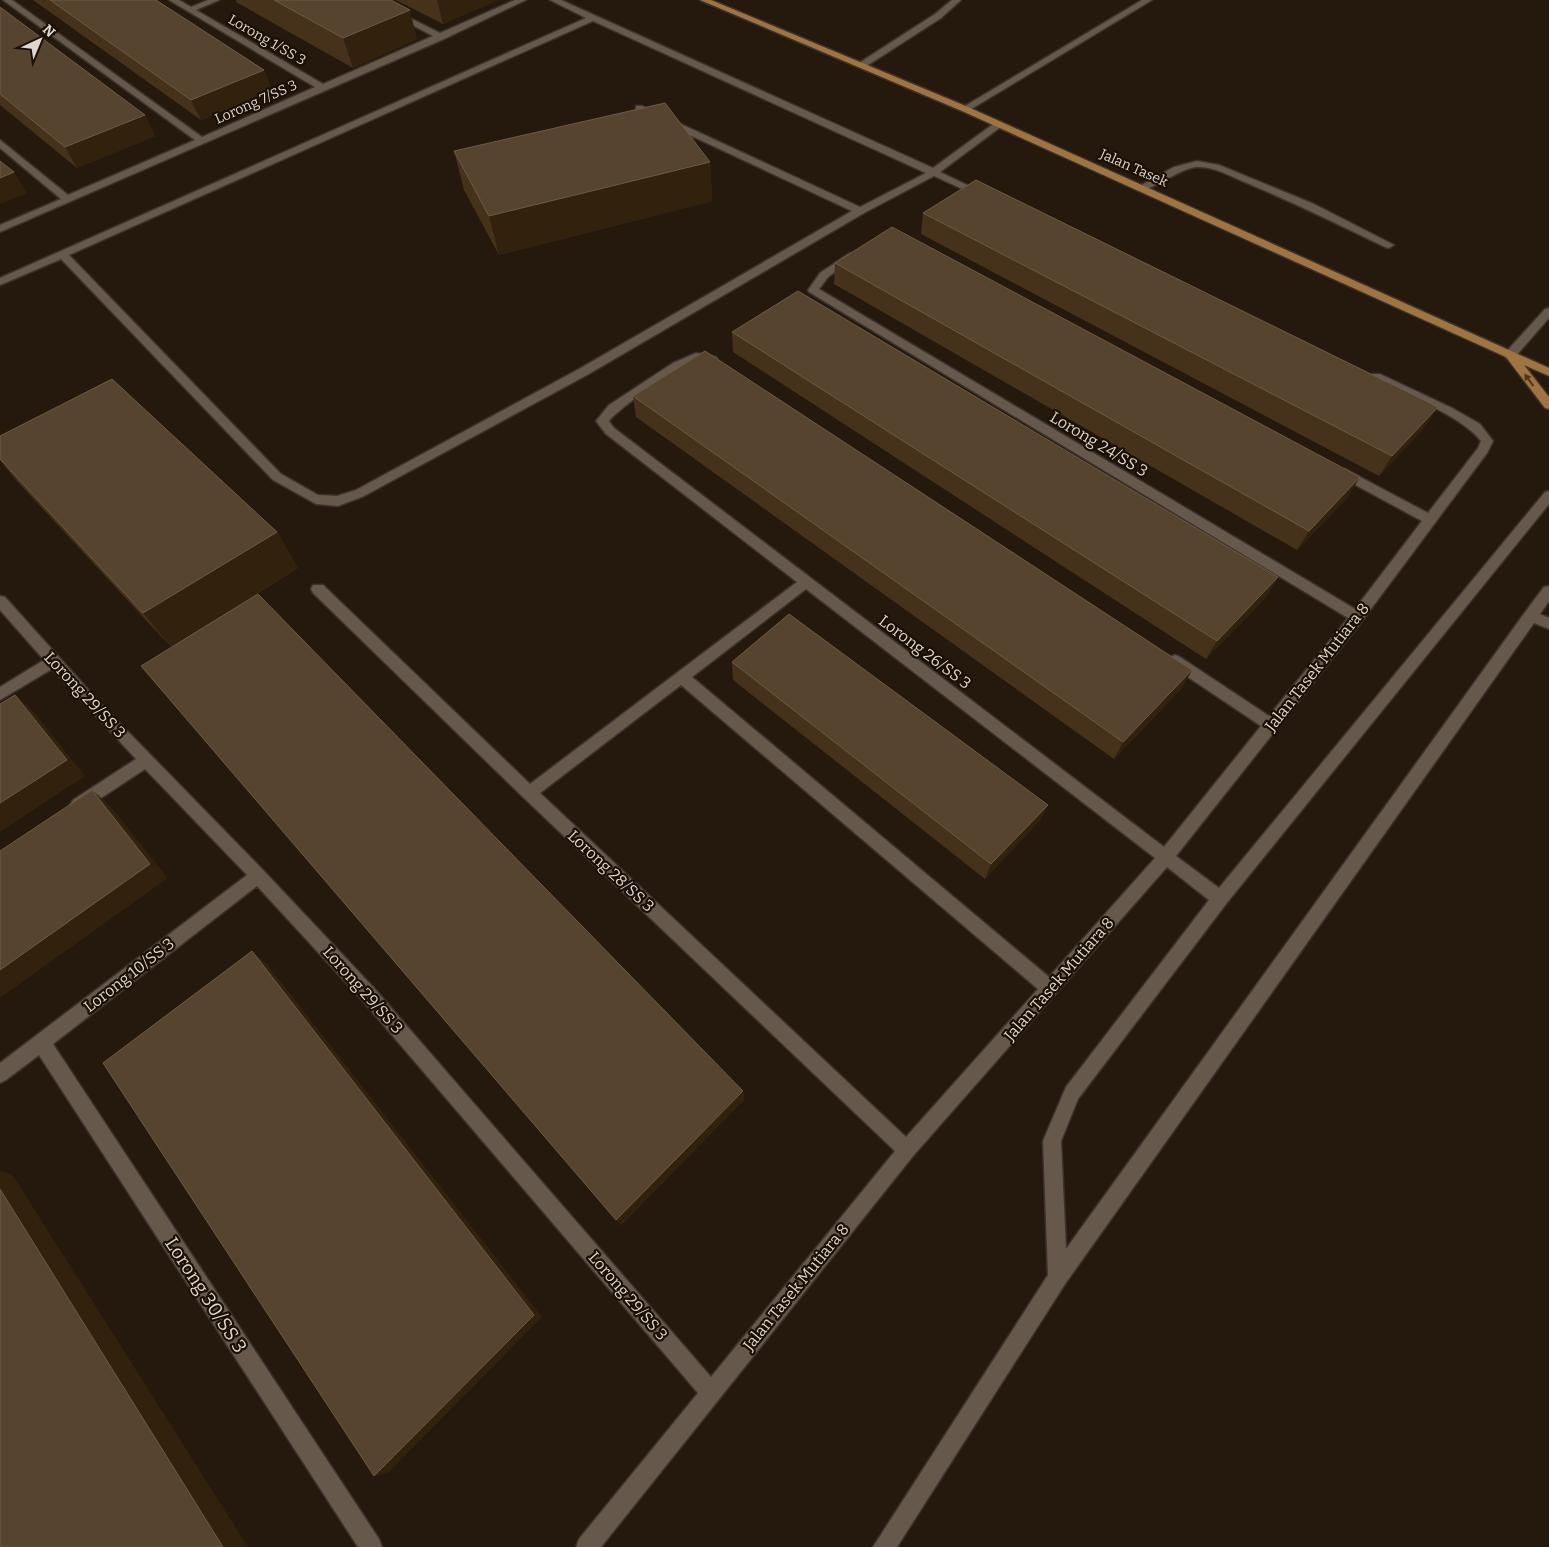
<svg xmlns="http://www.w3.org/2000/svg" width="1549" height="1547" font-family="Bitter,serif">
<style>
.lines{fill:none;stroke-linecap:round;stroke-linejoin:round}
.minor-casing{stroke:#3b322d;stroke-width:3}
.major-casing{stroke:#3b322d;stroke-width:3}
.minor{fill:#66584a;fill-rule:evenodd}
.major{fill:#a07441;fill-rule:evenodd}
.wall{fill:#46321b}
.shaded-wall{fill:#32210d}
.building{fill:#57442e;stroke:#6c5b47}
.oneway{fill:#50381d}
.labels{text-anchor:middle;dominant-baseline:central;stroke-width:4.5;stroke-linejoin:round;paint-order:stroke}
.far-street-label{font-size:14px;fill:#dfd6ce;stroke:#1b1005}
.street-label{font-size:16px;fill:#dfd6ce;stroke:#1b1005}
.near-street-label{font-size:19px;fill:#dfd6ce;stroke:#1b1005}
</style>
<rect width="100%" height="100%" fill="#24190c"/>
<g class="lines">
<g class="minor-casing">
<g id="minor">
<polygon points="3,0 12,0 202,137 315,87 169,0 179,0 191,7 208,0 219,0 196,10 323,84 433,36 364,0 374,0 440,33 515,0 526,0 444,39 0,232 0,225 61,199 0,148 0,140 68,195 195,140"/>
<path d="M 550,0 L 561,0 L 933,168 L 996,122 L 1002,122 L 1002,126 L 940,172 L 988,195 L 983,198 L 980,197 L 934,176 L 864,213 L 587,375 L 364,496 L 338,506 L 316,504 L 273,480 L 61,259 L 0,285 L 0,278 L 586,18 ZM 593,21 L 926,173 L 860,207 L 642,106 L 636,106 L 636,110 L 852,211 L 579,369 L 356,490 L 337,496 L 318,495 L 281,474 L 69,255 Z"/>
<polygon points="952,0 961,0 941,18 865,67 859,67 859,63 935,14"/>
<polygon points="1142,0 1152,0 968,111 965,112 960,109"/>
<path d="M 1197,161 L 1219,165 L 1314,204 L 1394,245 L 1389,248 L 1385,247 C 1340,225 1294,203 1247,183 C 1232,177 1214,166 1197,167 C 1179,168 1150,193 1138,190 L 1136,188 L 1174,167 Z"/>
<path d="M 850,253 L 854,254 L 855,256 L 854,258 L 828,277 L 819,289 L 1355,609 L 1422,521 L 1337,475 L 1335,472 L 1337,469 L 1345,469 L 1428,513 L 1478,448 L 1481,441 C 1460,414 1404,395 1372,380 L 1370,377 L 1372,374 L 1380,374 L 1452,408 L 1480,424 L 1493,441 L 1487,453 L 1362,621 L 1176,856 L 1219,888 L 1545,492 L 1549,491 L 1549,504 L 1226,904 L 1078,1099 L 1061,1141 L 1066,1249 L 1526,611 L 1544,587 L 1549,586 L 1549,601 L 1540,614 L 1549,618 L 1549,629 L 1534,623 L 1065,1284 L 897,1547 L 873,1547 L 1048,1275 L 1043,1141 L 1066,1087 L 1209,900 L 1167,867 L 913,1156 L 601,1547 L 576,1547 L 579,1539 L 698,1393 L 362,1000 L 257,886 L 53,1044 L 379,1539 L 382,1547 L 358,1547 L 39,1055 L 6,1080 L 0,1083 L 0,1063 L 247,875 L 145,769 L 83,810 L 78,812 L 73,810 L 70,805 L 73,800 L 136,759 L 52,669 L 0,700 L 0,687 L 44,660 L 0,610 L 0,596 L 5,597 L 102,705 L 264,871 L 374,988 L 711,1377 L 895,1151 L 524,798 L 313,593 L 311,589 L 313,585 L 323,585 L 530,784 L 797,582 L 606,434 L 596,421 L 609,405 L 673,363 L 696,353 L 716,357 L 718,360 L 712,364 C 707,363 701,360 696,361 C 681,364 619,408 609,421 L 614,428 L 1164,847 L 1261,726 L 1170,665 L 1168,661 L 1170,657 L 1175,655 L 1180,657 L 1269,716 L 1348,618 L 809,292 L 808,290 L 820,273 ZM 806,589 L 1155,858 L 1049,977 L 692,677 ZM 681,685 L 1038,989 L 906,1137 L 540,793 Z"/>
<polygon points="1549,308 1549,318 1514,358 1506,358 1504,355 1506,352 1545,309"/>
</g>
</g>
<g class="major-casing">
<polygon id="major" points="700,0 711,0 968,107 1549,368 1549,376 1524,365 1549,397 1549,409 1545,408 1506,357 962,111"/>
</g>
<use href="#minor" class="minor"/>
<use href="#major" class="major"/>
</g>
<g class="wall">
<polygon points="33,0 156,0 264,70 272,91 201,120"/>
<polygon points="236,0 391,0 417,39 353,68 236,2"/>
<polygon points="396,0 498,0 443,24"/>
<polygon points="0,7 145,115 155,136 77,168 0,105"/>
<polygon points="454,151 710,162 712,201 499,255 464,190"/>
<polygon points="923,213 1424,428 1379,476 921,234"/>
<polygon points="835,263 1348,497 1297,550 834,284"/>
<polygon points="732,332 1278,577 1267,596 1206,659 733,352"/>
<polygon points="633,396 1192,670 1182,688 1114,759 636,417"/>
<polygon points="0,436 277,532 298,568 203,628 743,1091 744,1100 621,1225 171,647 17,481 0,460"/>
<polygon points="732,662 1048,805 1040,820 985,879 733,680"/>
</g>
<g class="shaded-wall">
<polygon points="437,0 498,0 443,24"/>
<polygon points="410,10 417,39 353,68 343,38"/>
<polygon points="264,70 272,91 201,120 191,100"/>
<polygon points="145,115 155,136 77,168 65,147"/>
<polygon points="710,162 712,201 499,255 489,216"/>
<polygon points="14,172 27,193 0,204 0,178"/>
<polygon points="1438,407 1424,428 1379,476 1392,456"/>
<polygon points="1360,477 1348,497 1297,550 1309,531"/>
<polygon points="277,532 298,568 171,647 143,613"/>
<polygon points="1278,577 1267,596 1206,659 1217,641"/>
<polygon points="1192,670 1182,688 1114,759 1123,742"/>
<polygon points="15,695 34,712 85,776 0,832 0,803"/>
<polygon points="92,790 110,806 168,878 0,998 0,970"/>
<polygon points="1048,805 1040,820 985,879 991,864"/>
<polygon points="252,951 267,964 542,1317 389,1472 374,1476"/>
<polygon points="743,1091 744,1100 621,1225 616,1220"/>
<polygon points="0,1171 12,1174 248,1547 223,1547 0,1189"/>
</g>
<g class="building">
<polygon points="50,0 156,0 264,70 191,100"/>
<polygon points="274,0 391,0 410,10 343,38"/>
<polygon points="0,7 145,115 65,147 0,94"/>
<polygon points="665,103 710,162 489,216 454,151"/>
<polygon points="0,161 14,172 0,178"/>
<polygon points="976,180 1438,407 1392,456 923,213"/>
<polygon points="892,227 1360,477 1309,531 835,263"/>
<polygon points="798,291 1278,577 1217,641 732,332"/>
<polygon points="705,351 1192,670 1123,742 633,396"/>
<polygon points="112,379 277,532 143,613 0,459 0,436"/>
<polygon points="258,594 743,1091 616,1220 141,666"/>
<polygon points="789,614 1048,805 991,864 732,662"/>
<polygon points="15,695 67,760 0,803 0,704"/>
<polygon points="92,790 150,864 0,970 0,851"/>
<polygon points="252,951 534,1315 374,1476 103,1063"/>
<polygon points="0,1189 223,1547 0,1547"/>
</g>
<defs><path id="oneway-solid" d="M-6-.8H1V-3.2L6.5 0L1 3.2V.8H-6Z" transform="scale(1.25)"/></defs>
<use class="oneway" href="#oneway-solid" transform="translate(1529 380) rotate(-126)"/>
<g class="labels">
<g class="far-street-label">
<text transform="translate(267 40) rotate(30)">Lorong 1/SS 3</text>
<text transform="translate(256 102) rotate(-24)">Lorong 7/SS 3</text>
<text transform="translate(1134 168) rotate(24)">Jalan Tasek</text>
</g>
<g class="street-label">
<text transform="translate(1099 444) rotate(31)">Lorong 24/SS 3</text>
<text transform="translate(925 652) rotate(37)">Lorong 26/SS 3</text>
<text transform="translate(1317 667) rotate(-52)">Jalan Tasek Mutiara 8</text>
<text transform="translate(85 695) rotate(47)">Lorong 29/SS 3</text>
<text transform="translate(611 871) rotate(43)">Lorong 28/SS 3</text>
<text transform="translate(129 975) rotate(-38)">Lorong 10/SS 3</text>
<text transform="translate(1059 979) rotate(-49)">Jalan Tasek Mutiara 8</text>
<text transform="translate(363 990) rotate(48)">Lorong 29/SS 3</text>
<text transform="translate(796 1287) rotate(-51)">Jalan Tasek Mutiara 8</text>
<text transform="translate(628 1296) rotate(49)">Lorong 29/SS 3</text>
</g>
<g class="near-street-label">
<text transform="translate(206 1295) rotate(57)">Lorong 30/SS 3</text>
</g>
</g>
<g transform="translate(40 40) rotate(44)" stroke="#1b1005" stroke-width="4" paint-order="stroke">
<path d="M0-4L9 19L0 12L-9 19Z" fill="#dfd6ce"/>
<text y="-8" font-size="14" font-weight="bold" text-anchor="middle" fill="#dfd6ce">N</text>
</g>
</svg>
